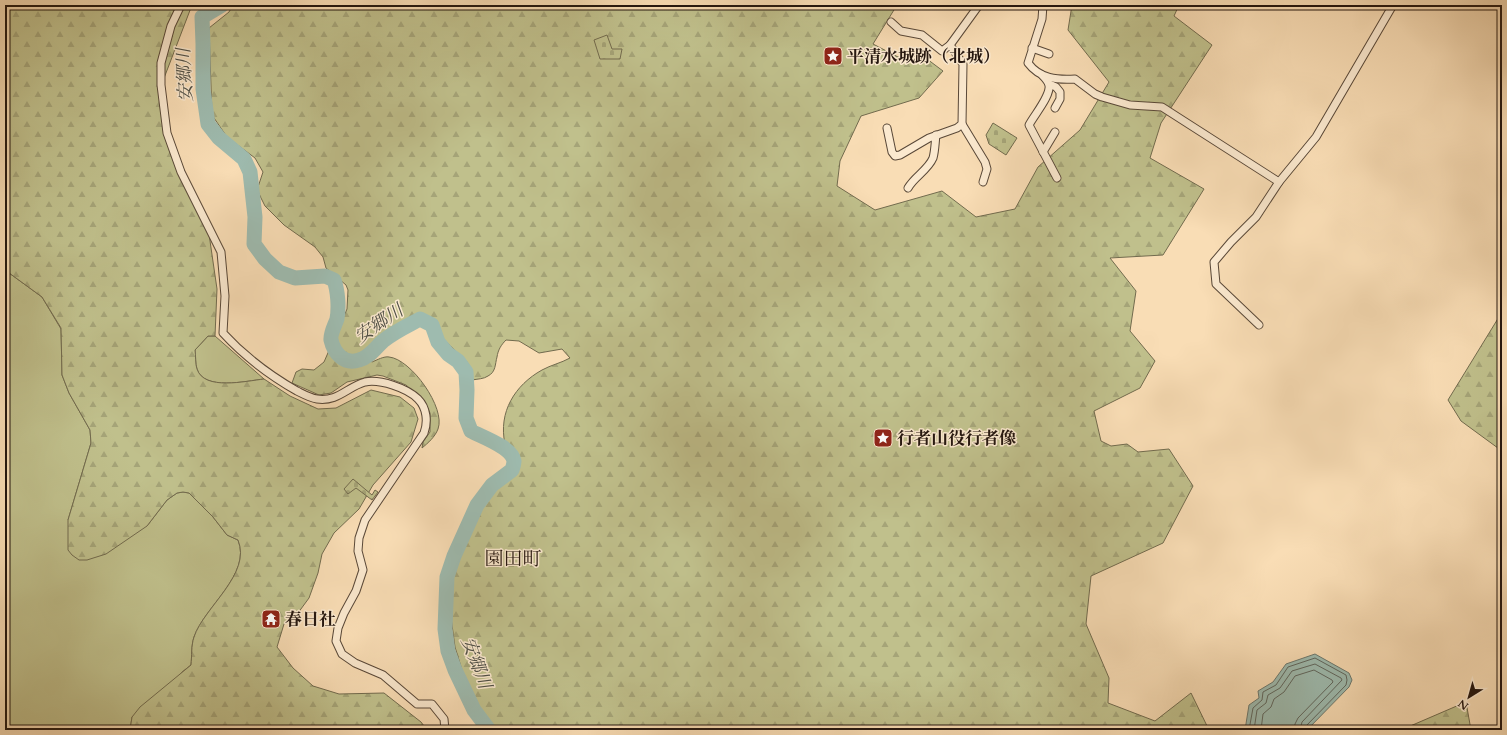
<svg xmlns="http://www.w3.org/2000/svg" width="1507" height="735" font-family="Cardo,'Noto Serif JP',serif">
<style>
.grass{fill:#c0c08c;stroke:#726b4e}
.forest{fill:url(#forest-firs);stroke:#726b4e}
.cemetery{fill:url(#cemetery-stones);stroke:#726b4e}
.water{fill:#9ebbaf;stroke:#6d796f}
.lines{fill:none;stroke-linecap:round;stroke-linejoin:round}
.shore{stroke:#61685f;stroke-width:1}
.river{stroke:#9ebbaf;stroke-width:15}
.street-casing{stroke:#594838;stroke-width:9}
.street{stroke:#fbe9cf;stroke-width:7}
.labels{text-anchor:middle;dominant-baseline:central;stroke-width:3;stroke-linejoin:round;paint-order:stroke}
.poi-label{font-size:17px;font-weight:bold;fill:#24160f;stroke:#fbe9cf;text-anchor:start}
.water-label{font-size:18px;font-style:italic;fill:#4f5047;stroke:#fbe9cf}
.quarter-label{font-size:19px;fill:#24160f;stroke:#fbe9cf}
</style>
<defs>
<pattern id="forest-firs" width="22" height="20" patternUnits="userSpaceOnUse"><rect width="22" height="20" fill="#c0c08c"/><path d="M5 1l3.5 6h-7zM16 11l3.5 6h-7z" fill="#a5a478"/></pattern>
<pattern id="cemetery-stones" width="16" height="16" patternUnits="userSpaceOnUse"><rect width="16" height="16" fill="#c0c08c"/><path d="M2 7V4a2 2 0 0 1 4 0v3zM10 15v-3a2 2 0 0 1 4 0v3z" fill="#a5a478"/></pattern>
</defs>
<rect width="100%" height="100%" fill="#f9ddb5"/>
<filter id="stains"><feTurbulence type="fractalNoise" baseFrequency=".005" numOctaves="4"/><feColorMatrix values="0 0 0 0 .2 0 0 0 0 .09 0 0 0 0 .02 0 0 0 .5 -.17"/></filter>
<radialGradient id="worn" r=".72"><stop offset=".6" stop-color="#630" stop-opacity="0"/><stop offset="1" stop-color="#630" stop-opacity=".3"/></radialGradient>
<g class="grass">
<path d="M 5,270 L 42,297 L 61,329 L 62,375 L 69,393 L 90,430 L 91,443 L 68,520 L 147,526 L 167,500 L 177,493 L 183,492 L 189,493 L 213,517 L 227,535 L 238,540 C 252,574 204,607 194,637 C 191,646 192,656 191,665 L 182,672 L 180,675 L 132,717 L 130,730 L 5,730 Z"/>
<path d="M 208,336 L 215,336 L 264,379 C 246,381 204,391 197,369 C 195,364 196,356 195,350 Z"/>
</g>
<g class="forest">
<path d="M 5,5 L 192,5 L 161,86 L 170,147 L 209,234 L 217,289 L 215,336 L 208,336 L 195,350 C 196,356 195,364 197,369 C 204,391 246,381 264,379 L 290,396 L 318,409 L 336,408 L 371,390 L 400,397 L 414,408 L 418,419 L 411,442 L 373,485 L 359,509 L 334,533 L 322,554 L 318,573 L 309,598 L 298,613 L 284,624 L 277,647 L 293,668 L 313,686 L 339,694 L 384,693 L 421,722 L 427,730 L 130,730 L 132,717 L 140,707 L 191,665 C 192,656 191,646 194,637 C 204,607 252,574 238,540 L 227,535 L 213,517 L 189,493 L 183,492 L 177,493 L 167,500 L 147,526 L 106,554 L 87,560 L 79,560 L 72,555 L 68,550 L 68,520 L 91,443 L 90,430 L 69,393 L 62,375 L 61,328 L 42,297 L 5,270 Z"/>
<path d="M 233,5 L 897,5 L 873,44 L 898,57 L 923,56 L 943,71 L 919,98 L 861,116 L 840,161 L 837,186 L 875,210 L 942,191 L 976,217 L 1015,209 L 1038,167 L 1080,130 L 1109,82 L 1068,30 L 1072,5 L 1179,5 L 1174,16 L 1212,45 L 1161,123 L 1150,158 L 1204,189 L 1163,255 L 1110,258 L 1136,291 L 1130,331 L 1155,361 L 1140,388 L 1094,411 L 1101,441 L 1111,446 L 1127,444 L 1138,452 L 1169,449 L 1193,486 L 1163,543 L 1091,576 L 1086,624 L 1109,678 L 1108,703 L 1155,721 L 1191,693 L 1209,730 L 492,730 L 466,683 L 455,647 L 450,610 L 451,575 L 466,536 L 479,511 L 512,467 C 510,459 506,451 505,444 C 498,412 515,385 542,370 C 551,365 561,363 570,358 L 562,349 L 539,353 L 519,341 L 506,340 C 501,345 498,350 497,357 C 495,364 496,372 488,376 C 484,379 477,379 472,380 C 469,373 466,364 461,358 C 450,343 426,322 407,324 L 363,355 L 372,362 C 377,360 384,356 389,357 C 411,359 446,408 438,429 C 435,437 428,443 422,448 L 423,442 L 430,432 L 430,413 L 424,401 L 406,385 L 383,376 L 377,375 L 347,382 L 331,393 L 319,395 L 292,383 L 296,372 L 302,369 L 314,370 L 324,362 L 347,309 L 348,290 L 346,285 L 326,268 L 323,257 L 315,247 L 284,225 L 265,206 L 257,190 L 263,172 L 255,158 L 227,137 L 212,115 L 209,28 L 229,12 Z"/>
<polygon points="1502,312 1502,451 1461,421 1448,400"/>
<polygon points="1466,702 1471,730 1401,730"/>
</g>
<g class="cemetery">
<polygon points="607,35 612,49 622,49 620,59 600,59 594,40"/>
<polygon points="993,123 1017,138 1006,155 989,144 986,135"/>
<polygon points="353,479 372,495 375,490 378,492 372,500 356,488 348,494 344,489"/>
</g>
<polygon class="water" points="1315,654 1349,673 1352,680 1349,687 1307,730 1245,730 1249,705 1259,698 1258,691 1273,682 1286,664"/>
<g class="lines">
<g class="shore">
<polyline points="1249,730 1253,708 1262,700 1263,692 1276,685 1288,667 1315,658 1346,675 1347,680 1346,685 1306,726 1305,730"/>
<polyline points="1254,730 1257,710 1266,703 1268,695 1280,688 1292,671 1315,664 1341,678 1342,680 1302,722 1300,730"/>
<polyline points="1261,730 1263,714 1271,707 1274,699 1284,692 1295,676 1314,670 1332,680 1333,682 1298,718 1295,724 1294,730"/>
</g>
<path class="river" d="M 222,5 L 202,17 L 203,44 L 203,89 L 208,124 L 219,138 L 244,159 L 250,172 L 255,217 L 254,244 L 265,259 L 279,272 L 295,278 L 325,276 L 334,280 C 338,291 339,308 337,319 C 335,325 330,334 331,340 C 334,353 344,365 359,360 C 370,357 375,348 383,341 C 394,332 407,326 420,319 L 432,325 L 438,342 L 448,354 L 458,361 L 466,372 L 467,390 L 466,418 L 471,431 C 482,437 512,447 514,461 C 514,463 513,467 512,470 L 492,485 L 477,505 L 454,556 L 447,577 L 445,629 L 448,651 L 455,670 L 474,710 L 489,730"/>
<g class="street-casing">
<g id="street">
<path d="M 181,5 L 171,26 L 161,63 L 161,85 L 167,133 L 181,172 L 221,252 L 225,296 L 223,333 C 245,357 269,375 297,391 C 303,394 310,398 317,399 C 338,402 347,387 365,382 C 380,379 407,388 418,399 C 427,408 428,422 424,433 L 365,520 L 359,538 L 358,551 L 363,570 L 356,591 L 344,613 L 338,628 L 336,641 L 342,654 L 355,663 L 383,675 L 417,704 L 432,704 L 444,719 L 445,730"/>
<path d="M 1043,5 L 1042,19 L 1028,63 C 1040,79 1057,80 1075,79 L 1095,94 L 1102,97 L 1130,105 L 1162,107 L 1279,182"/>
<polyline points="891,22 901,31 922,35 942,51 950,45"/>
<polyline points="1032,48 1049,54"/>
<path d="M 1042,75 C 1045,78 1048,81 1049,85 C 1051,96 1034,115 1029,125 L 1057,178"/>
<polyline points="1049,84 1056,87 1060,92 1060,99 1055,108"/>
<polyline points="962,124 985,162 987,169 983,182"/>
<polyline points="887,128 892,152 895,156 900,155 929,138 957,128 962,124 963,64 950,45 979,5"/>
<polyline points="1043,152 1055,132"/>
<path d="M 908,188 C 914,177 928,170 933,158 C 935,151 935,143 936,135"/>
<polyline points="1259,325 1216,284 1214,262 1231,242 1256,217 1279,182 1316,137 1393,5"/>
</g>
</g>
<use href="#street" class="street"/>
</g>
<defs>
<g id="sight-square" transform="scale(1)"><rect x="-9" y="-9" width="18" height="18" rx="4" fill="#8f2418" stroke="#fbe9cf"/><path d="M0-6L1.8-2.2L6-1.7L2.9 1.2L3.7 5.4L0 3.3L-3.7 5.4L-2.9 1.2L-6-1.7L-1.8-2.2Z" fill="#fff"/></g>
<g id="temple-square" transform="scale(1)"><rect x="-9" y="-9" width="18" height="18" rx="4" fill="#8f2418" stroke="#fbe9cf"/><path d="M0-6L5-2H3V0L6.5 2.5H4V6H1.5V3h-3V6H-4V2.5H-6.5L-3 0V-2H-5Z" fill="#fff"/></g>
</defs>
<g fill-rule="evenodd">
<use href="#sight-square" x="833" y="56"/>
<use href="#sight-square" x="883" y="438"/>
<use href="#temple-square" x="271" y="619"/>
</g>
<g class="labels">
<g class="poi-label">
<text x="847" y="56">平清水城跡（北城）</text>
<text x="897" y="438">行者山役行者像</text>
<text x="285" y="619">春日社</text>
</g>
<g class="water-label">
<text transform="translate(185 75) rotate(-93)">安郷川</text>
<text transform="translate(379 324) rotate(-34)">安郷川</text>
<text transform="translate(476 663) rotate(69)">安郷川</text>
</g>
<g class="quarter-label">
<text x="513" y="559">園田町</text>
</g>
</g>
<rect width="1507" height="735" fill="none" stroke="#f9ddb5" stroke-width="20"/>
<rect x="6" y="6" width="1495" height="723" fill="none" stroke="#24160f" stroke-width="2"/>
<rect x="10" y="10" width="1487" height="715" fill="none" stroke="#24160f"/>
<g transform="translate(1469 697) rotate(217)" stroke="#fbe9cf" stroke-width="3" paint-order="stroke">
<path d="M0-3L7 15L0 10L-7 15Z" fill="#24160f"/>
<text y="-6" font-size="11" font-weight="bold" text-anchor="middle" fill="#24160f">N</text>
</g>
<rect width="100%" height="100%" filter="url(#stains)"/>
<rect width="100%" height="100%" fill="url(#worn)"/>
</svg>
